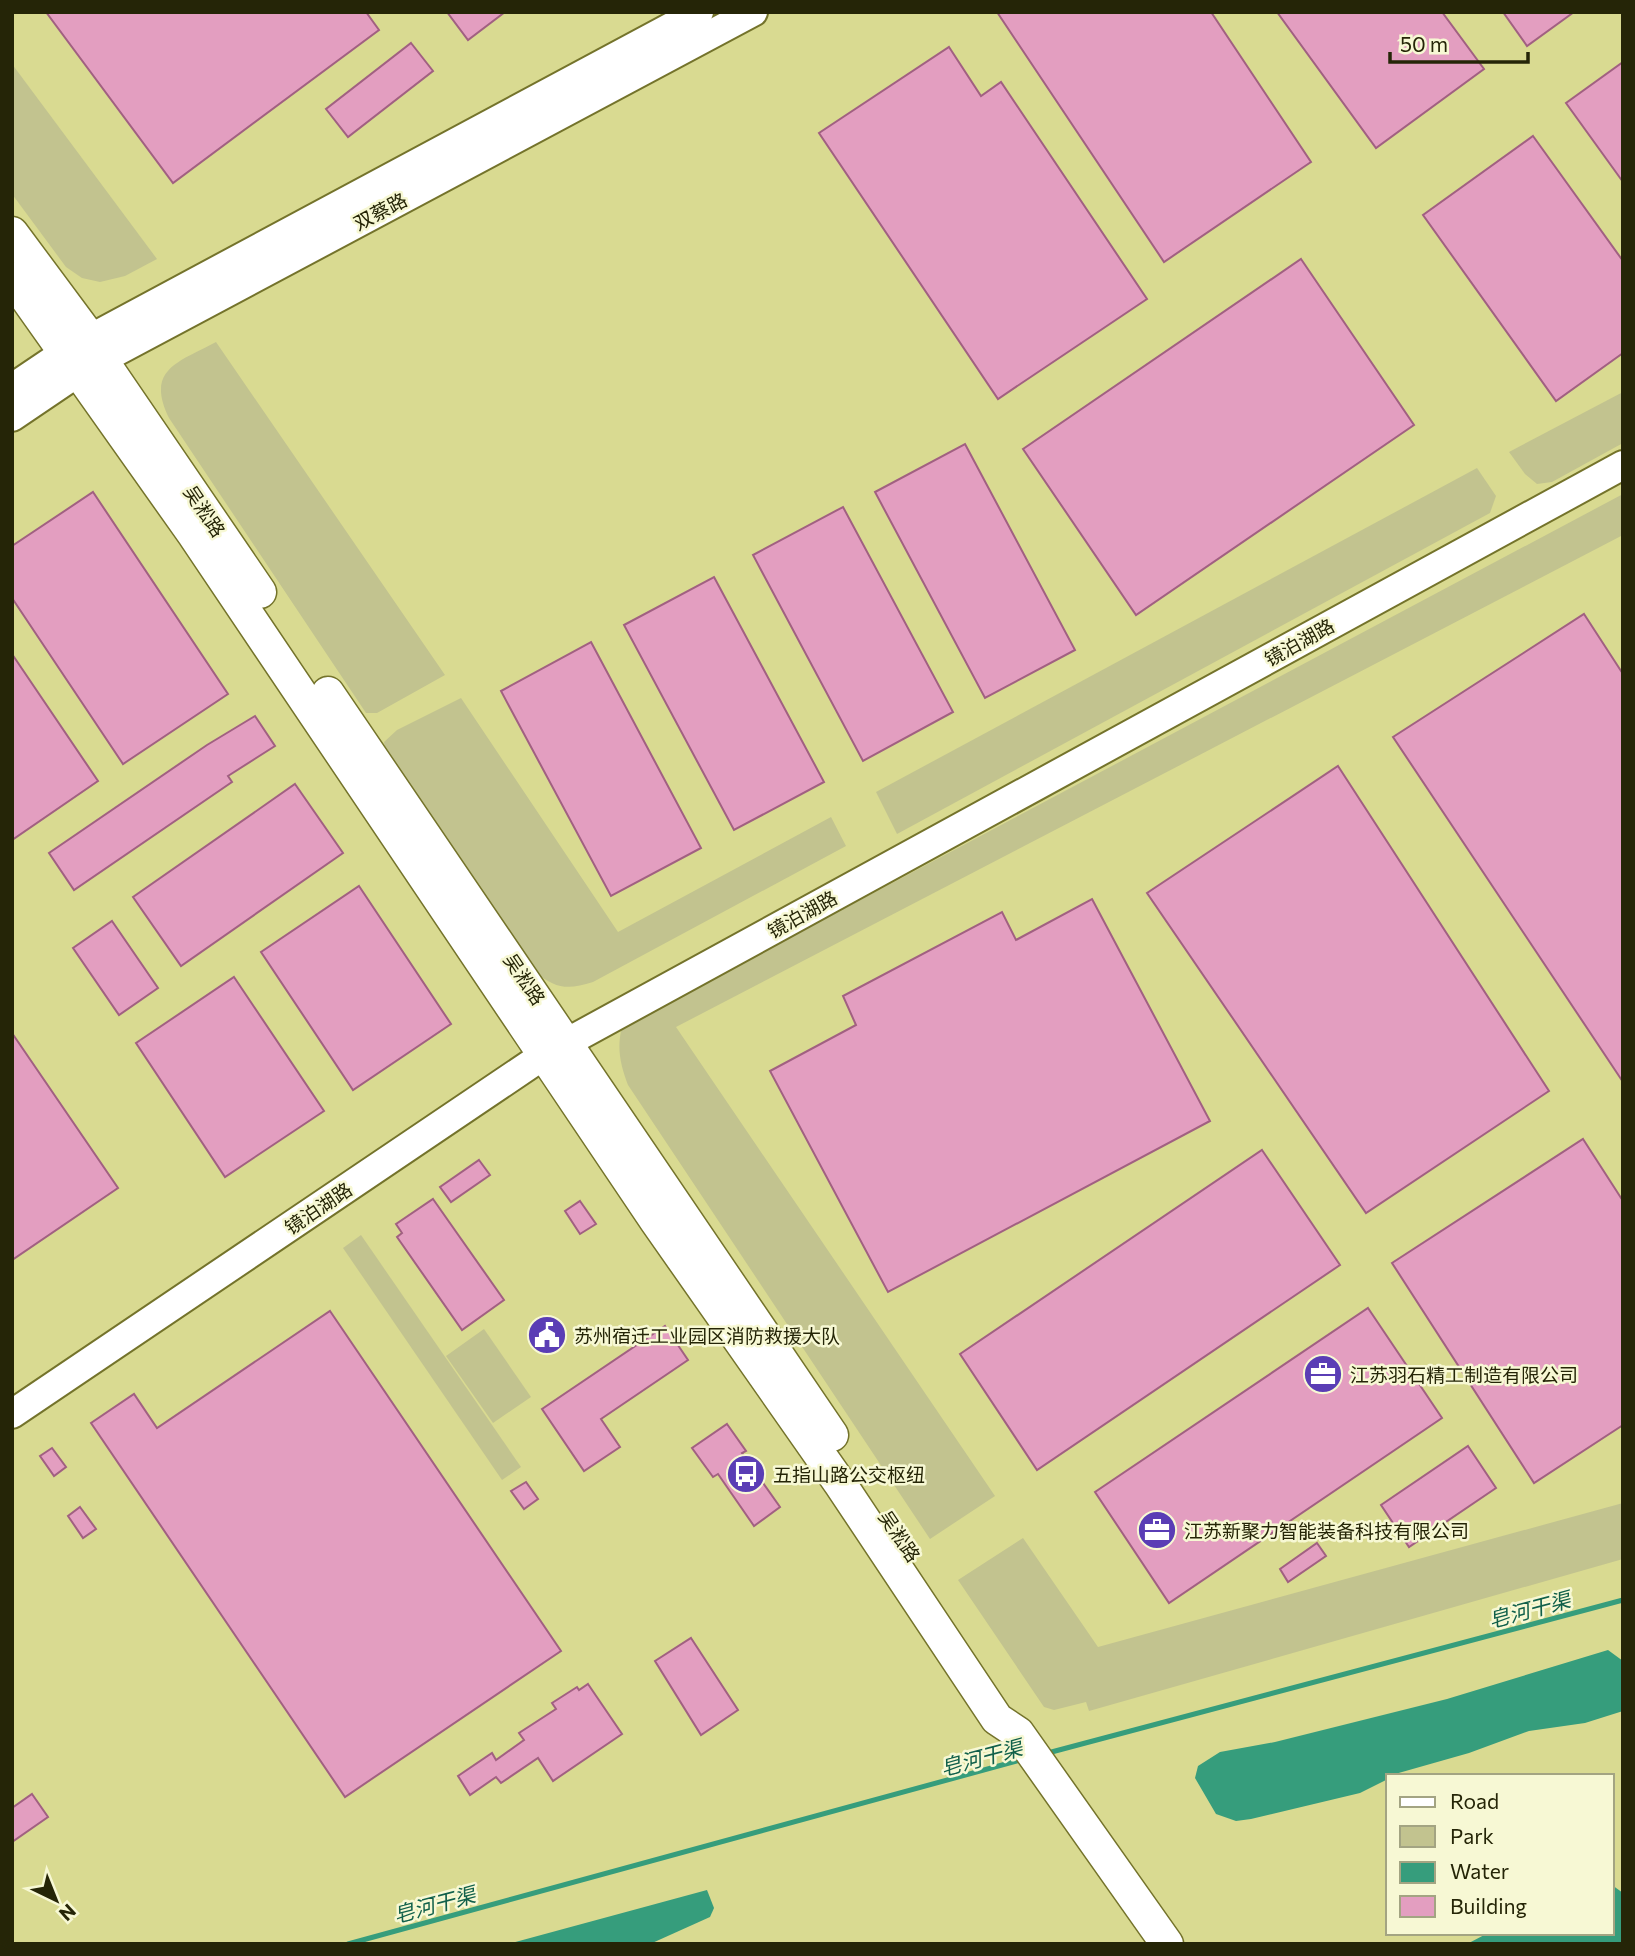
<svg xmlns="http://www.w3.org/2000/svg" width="1635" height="1956" font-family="Commissioner,'Noto Sans SC',sans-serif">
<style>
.green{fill:#c2c38f}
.water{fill:#369d7c}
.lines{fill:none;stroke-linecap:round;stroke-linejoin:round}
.stream{stroke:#369d7c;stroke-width:5}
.building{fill:#e39ec0;stroke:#a16081;stroke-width:2}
.tertiary-casing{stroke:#74732b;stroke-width:32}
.secondary-casing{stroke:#74732b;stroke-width:35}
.tertiary{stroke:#fff;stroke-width:28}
.secondary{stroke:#fff;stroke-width:32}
.labels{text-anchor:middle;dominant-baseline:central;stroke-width:5;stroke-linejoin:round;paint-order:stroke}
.street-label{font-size:19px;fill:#252507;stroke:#f7f8d4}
.poi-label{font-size:19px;fill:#252507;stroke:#f7f8d4;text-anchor:start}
.water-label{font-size:21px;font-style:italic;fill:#11604a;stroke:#f7f8d4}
</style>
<rect width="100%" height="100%" fill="#d9da91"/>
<g class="green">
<polygon points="12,64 157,259 125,276 100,282 82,278 66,267 12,194"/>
<path d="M 216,342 L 445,675 L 377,713 L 366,713 L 169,418 C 145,369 179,362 216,342 Z"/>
<polygon points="1623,392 1623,443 1552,482 1537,484 1525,474 1509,452"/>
<polygon points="1477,468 1496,496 1490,513 897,834 876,792"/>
<path d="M 1623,494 L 1623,535 L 676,1027 L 995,1496 L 930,1539 L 628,1085 C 621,1066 617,1051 621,1031 L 644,1015 Z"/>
<path d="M 461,698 L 618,932 L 831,817 L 846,846 L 593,982 C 568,990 556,989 535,972 L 386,753 L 384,742 L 397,730 Z"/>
<polygon points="361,1235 521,1467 502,1480 343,1248"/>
<polygon points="484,1329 531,1397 493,1423 446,1356"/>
<polygon points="1623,1503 1623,1559 1089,1711 1086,1702 1054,1710 1044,1707 958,1580 1023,1538 1098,1647"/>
</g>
<g class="water">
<polygon points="1608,1650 1623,1661 1623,1711 1585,1723 1529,1731 1469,1753 1388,1776 1388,1779 1360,1793 1251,1819 1236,1821 1216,1814 1195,1778 1198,1766 1220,1752 1275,1742 1447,1699"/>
<polygon points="1612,1885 1623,1893 1623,1944 1467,1944 1488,1933 1612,1933"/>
<polygon points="707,1890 714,1908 710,1917 650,1944 508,1944"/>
</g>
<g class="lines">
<g class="stream">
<polyline points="1044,1754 1623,1600"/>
<polyline points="348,1944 1024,1759"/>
</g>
</g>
<g class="building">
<polygon points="46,12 366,12 379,30 173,183"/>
<polygon points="447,12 505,12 468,40"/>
<polygon points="997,12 1211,12 1311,162 1164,262"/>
<polygon points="1277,12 1442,12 1484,69 1376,148"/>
<polygon points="1503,12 1574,12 1527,46"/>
<polygon points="411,43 433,71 348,137 326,109"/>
<polygon points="949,47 981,96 1001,82 1147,299 998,399 819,133"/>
<polygon points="1623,62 1623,182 1566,103"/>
<polygon points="1533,136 1623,261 1623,353 1556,401 1423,215"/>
<polygon points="1301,259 1414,425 1136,615 1023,449"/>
<polygon points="965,444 1075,650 985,698 875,492"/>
<polygon points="93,492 228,694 123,764 12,598 12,546"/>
<polygon points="843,507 953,712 863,761 753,555"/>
<polygon points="714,577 824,782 734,830 624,625"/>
<polygon points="1584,614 1623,674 1623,1082 1393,737"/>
<polygon points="591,642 701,848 611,896 501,691"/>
<polygon points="12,654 98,781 12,840"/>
<polygon points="255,716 275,746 228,776 232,782 74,890 49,853 207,745"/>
<polygon points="1338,766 1549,1091 1366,1213 1147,893"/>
<polygon points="295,784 343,853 181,966 133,897"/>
<polygon points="359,886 451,1024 353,1090 261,952"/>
<polygon points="1092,899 1210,1121 888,1292 770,1071 856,1025 843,996 1002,912 1016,940"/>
<polygon points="112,921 158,988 119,1015 73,948"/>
<polygon points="234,977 324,1111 225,1177 136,1043"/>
<polygon points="12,1033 118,1188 12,1260"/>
<polygon points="1583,1139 1623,1201 1623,1425 1534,1483 1392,1263"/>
<polygon points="1262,1150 1340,1265 1037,1470 960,1354"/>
<polygon points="479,1160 490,1175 451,1202 440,1187"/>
<polygon points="433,1199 504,1300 462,1330 397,1237 402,1233 396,1224"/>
<polygon points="580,1201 596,1224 580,1234 565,1211"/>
<polygon points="1368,1308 1442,1418 1169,1603 1095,1492"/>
<polygon points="330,1311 561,1651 345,1797 91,1423 134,1394 157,1428"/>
<polygon points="665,1326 688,1360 601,1419 620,1447 584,1471 542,1409"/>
<polygon points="727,1424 746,1451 742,1453 780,1507 754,1526 718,1474 713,1477 692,1448"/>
<polygon points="1468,1446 1496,1488 1409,1547 1381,1505"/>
<polygon points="52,1448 66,1467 54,1476 40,1456"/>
<polygon points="526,1482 538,1499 524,1509 511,1491"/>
<polygon points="80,1507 96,1529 83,1538 68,1516"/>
<polygon points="1317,1543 1326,1556 1288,1582 1280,1569"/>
<polygon points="691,1638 738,1710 701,1735 655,1661"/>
<polygon points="588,1684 622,1734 553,1781 538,1758 501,1783 496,1777 470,1795 458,1776 492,1753 496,1760 524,1740 519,1733 556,1709 552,1703 577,1687 579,1690"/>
<polygon points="32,1794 48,1817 12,1842 12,1808"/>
</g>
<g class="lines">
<g class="tertiary-casing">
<g id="tertiary">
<polyline points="12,388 67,351 699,12"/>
<polyline points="12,417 80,371 753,12"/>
<polyline points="12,1414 544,1055 1623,465"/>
</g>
</g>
<g class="secondary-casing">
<g id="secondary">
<polyline points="12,233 90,338 101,359 260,592"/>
<polyline points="12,278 194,535 656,1221 841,1485 997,1719 1018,1733 1167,1944"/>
<polyline points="328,693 832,1435"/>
</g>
</g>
<use href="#tertiary" class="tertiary"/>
<use href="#secondary" class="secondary"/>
</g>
<defs>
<g id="civic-disc" transform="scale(2.0125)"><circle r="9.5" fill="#5a3db5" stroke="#f7f8d4"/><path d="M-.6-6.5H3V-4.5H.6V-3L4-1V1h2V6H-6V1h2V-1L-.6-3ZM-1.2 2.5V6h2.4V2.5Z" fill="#fff"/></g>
<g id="office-disc" transform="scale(2.0125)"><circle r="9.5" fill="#5a3db5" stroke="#f7f8d4"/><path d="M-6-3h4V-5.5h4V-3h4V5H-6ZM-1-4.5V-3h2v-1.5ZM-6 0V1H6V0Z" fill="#fff"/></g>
<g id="bus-disc" transform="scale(2.0125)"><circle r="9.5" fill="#5a3db5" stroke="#f7f8d4"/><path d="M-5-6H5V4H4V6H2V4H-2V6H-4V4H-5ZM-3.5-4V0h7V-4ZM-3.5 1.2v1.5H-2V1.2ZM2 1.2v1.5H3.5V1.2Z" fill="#fff"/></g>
</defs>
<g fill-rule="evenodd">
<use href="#civic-disc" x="547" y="1335"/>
<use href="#office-disc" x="1323" y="1374"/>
<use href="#bus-disc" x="746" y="1474"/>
<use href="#office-disc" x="1157" y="1530"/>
</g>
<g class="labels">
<g class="street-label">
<text transform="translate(380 211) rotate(-28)">双蔡路</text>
<text transform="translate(205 511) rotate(56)">吴淞路</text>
<text transform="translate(1299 642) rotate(-29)">镜泊湖路</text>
<text transform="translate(802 914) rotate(-29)">镜泊湖路</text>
<text transform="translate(525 979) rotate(56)">吴淞路</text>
<text transform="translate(318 1208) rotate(-34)">镜泊湖路</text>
<text transform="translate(900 1536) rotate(56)">吴淞路</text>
</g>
<g class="poi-label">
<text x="574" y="1335">苏州宿迁工业园区消防救援大队</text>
<text x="1350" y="1374">江苏羽石精工制造有限公司</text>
<text x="773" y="1474">五指山路公交枢纽</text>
<text x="1184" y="1530">江苏新聚力智能装备科技有限公司</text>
</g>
<g class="water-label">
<text transform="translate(1529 1609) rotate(-15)">皂河干渠</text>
<text transform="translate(981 1757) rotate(-15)">皂河干渠</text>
<text transform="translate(434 1904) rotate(-15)">皂河干渠</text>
</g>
</g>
<rect width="1635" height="1956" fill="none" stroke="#252507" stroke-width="28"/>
<rect x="1386" y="1774" width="228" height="161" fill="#f7f8d4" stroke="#a3a482" stroke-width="2"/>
<rect x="1400" y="1797" width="35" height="10" fill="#ffffff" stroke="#a3a482" stroke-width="2"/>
<text x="1450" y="1809" font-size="21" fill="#252507">Road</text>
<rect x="1400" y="1826" width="35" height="21" fill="#c2c38f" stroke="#a3a482" stroke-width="2"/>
<text x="1450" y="1844" font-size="21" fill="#252507">Park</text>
<rect x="1400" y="1862" width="35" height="21" fill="#369d7c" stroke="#a3a482" stroke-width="2"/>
<text x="1450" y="1879" font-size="21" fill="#252507">Water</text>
<rect x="1400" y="1896" width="35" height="21" fill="#e39ec0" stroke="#a3a482" stroke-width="2"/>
<text x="1450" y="1914" font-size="21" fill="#252507">Building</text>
<g transform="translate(56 1900) rotate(137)" stroke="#f7f8d4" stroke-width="5" paint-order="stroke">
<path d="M0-5L12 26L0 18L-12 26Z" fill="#252507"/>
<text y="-10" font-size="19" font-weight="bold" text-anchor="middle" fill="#252507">N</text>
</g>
<path d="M1390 52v10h138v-10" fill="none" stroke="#252507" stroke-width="3.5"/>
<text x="1400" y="52" font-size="21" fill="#252507" stroke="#f7f8d4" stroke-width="5" paint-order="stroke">50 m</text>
</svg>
